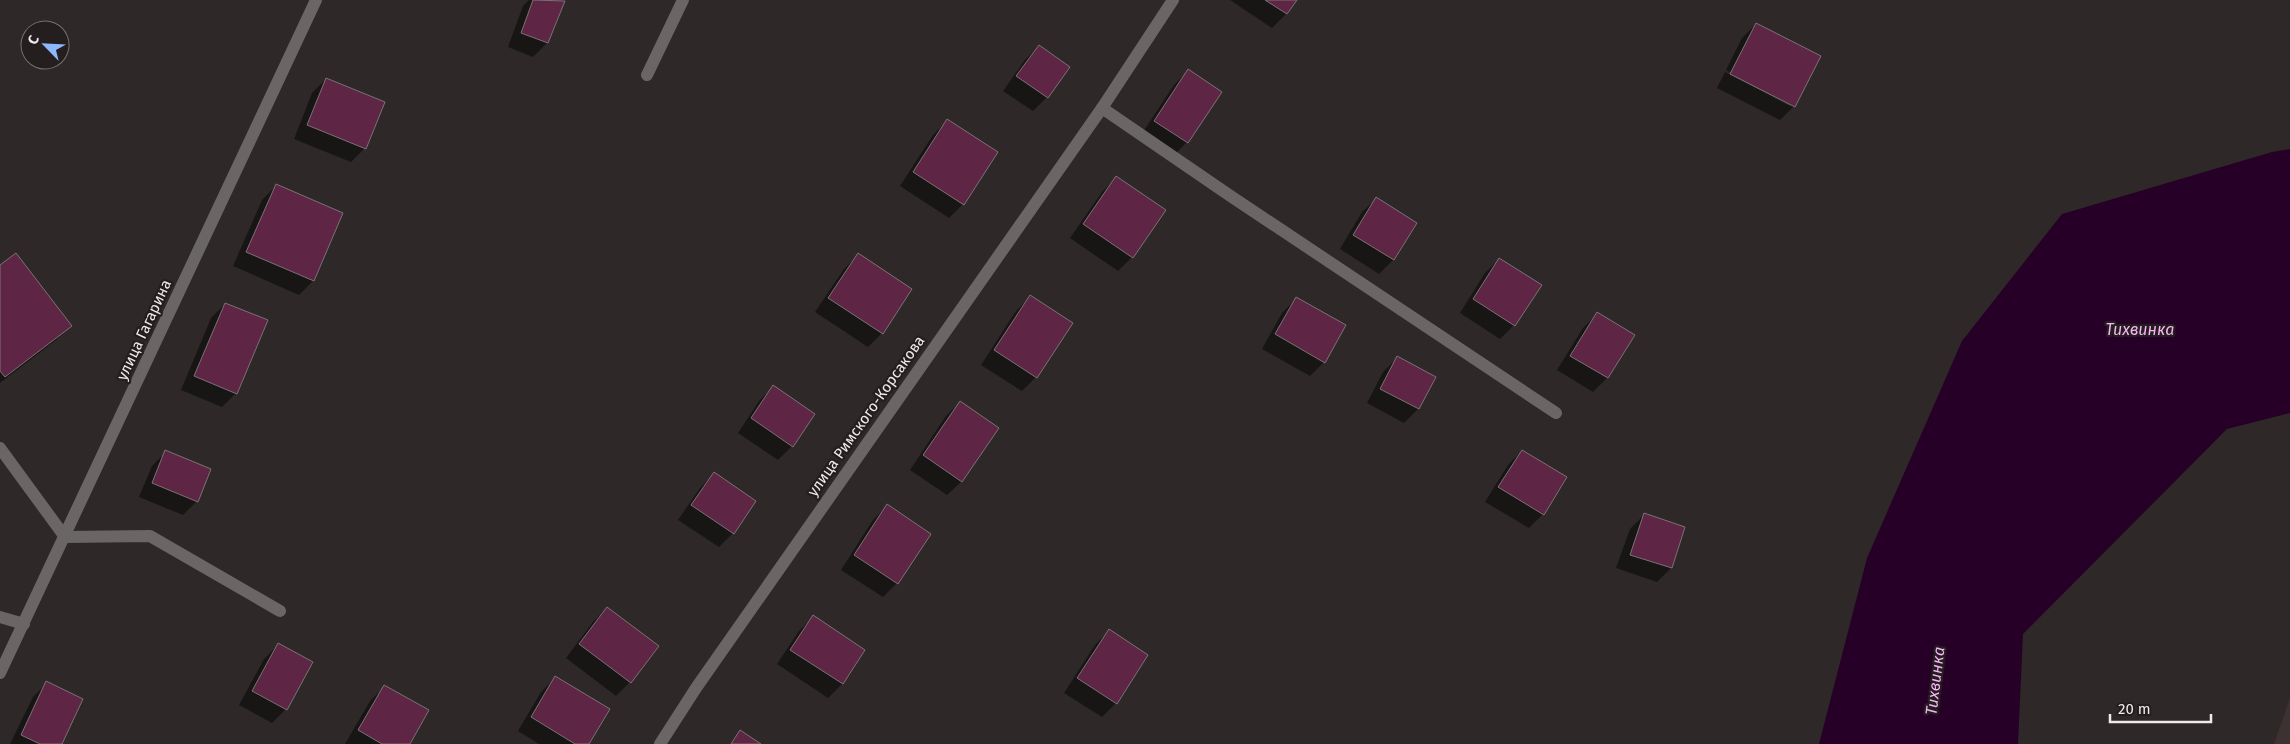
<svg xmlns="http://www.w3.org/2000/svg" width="2290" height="744" font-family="'Fira Sans',sans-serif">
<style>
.built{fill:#3e3132}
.water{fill:#270028}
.shadow{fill:#0007}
.building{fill:#5e2544;stroke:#797375}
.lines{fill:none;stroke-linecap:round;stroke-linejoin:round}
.lane{stroke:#696665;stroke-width:12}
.street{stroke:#696665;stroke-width:12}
.labels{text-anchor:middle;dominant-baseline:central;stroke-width:4.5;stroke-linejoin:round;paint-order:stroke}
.street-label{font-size:15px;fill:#efebeb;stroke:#241e1f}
.water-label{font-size:16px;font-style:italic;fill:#fab3fa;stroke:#241e1f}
</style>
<rect width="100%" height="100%" fill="#2e2828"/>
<polygon class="built" points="2290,698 2290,744 2274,744"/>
<polygon class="water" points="2290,149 2290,413 2227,429 2023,634 2018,744 1819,744 1867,558 1962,341 2062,214 2272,152"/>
<g class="shadow">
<polygon points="529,0 563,2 547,43 533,57 508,47 523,6"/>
<polygon points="1230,0 1295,0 1286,14 1272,28"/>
<polygon points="1756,24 1794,106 1780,120 1717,88 1725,72 1790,106 1790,103 1726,70 1742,38"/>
<polygon points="1039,46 1068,67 1047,97 1033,111 1003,91 1025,60"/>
<polygon points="1188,71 1187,142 1173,156 1141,135 1174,85"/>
<polygon points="326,79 365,148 351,162 294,139 312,93"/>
<polygon points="947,121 963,204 949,218 900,186 933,135"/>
<polygon points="1116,178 1132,257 1118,271 1070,238 1102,192"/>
<polygon points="276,186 342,214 313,281 299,295 233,266 262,200"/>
<polygon points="1376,199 1393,260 1379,274 1340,249 1362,212"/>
<polygon points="858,255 911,290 882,333 868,347 815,312 844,269"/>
<polygon points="1499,259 1514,325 1500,339 1460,313 1485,273"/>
<polygon points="0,266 70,326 56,340 0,383"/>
<polygon points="1030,297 1036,377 1022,391 981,365 1016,311"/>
<polygon points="1296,299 1324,362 1310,376 1262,349 1282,313"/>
<polygon points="225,304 236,393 222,407 181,390 211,318"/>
<polygon points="1597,314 1633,336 1607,378 1593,392 1557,370 1583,328"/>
<polygon points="1397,358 1418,409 1404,423 1367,403 1383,372"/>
<polygon points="773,387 792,446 778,460 738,433 759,401"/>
<polygon points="960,402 961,482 947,495 910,470 946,416"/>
<polygon points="1522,451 1543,514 1529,528 1485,502 1508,465"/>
<polygon points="166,452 197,501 183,515 139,497 152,466"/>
<polygon points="714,474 733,533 719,547 678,520 700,488"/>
<polygon points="887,506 930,534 897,583 883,597 841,570 873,520"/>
<polygon points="1644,515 1671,568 1657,582 1616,568 1630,529"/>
<polygon points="607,608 657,646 630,682 616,696 566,658 593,622"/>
<polygon points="813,617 864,650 842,684 828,698 777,664 799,631"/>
<polygon points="1109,631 1147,656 1116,703 1102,717 1064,693 1095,645"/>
<polygon points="278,645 286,709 272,723 239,705 264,659"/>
<polygon points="555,678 588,744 539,744 518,731 541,692"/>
<polygon points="47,683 60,744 10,744 33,697"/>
<polygon points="384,687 409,744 345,744 370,701"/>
</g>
<g class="building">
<polygon points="533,0 565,1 548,43 521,33"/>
<polygon points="1265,0 1297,0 1287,14"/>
<polygon points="1756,23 1821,56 1795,107 1730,74"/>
<polygon points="1039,45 1070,67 1048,98 1016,76"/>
<polygon points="1188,69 1222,92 1188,143 1154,121"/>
<polygon points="326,78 385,102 366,149 307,125"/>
<polygon points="947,119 998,152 964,205 913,172"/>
<polygon points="1116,176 1166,210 1133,258 1083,224"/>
<polygon points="276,184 343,213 314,281 246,252"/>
<polygon points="1376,197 1417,223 1394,260 1353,235"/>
<polygon points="16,253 72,326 5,377 0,371 0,265"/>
<polygon points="858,253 912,289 883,334 828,298"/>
<polygon points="1499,258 1542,285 1515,326 1473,299"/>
<polygon points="1030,295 1073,323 1037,378 994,350"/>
<polygon points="1296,297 1346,325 1325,363 1275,334"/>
<polygon points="225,303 268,320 237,394 194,376"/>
<polygon points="1597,312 1635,335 1608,378 1570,356"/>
<polygon points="1397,356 1436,377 1419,409 1380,389"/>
<polygon points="773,385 815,414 793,447 751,418"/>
<polygon points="960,401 999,428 962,482 923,455"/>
<polygon points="165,450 211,469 198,502 152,483"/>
<polygon points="1522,450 1567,477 1544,515 1498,487"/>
<polygon points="714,472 756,501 734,534 691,505"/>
<polygon points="887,504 931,534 898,584 854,555"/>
<polygon points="1644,513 1685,527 1672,568 1630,555"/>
<polygon points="607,607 659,646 631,683 579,644"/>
<polygon points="813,615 865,650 843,684 790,650"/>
<polygon points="1109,629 1148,655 1117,704 1077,678"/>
<polygon points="278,643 313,662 287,710 252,691"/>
<polygon points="555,676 610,709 589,744 575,744 531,717"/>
<polygon points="46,681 83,699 62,744 40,744 21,735"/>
<polygon points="384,685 429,710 410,744 382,744 358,730"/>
<polygon points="740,730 761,744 731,744"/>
</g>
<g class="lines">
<polyline class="lane" points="65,537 150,536 280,611"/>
<g class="street">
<polyline points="647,75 683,0"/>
<polyline points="1102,108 1229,195 1556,413"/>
<polyline points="0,448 65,537"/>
<polyline points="0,617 24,624"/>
<polyline points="0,673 316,0"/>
<polyline points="660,744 696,688 1102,108 1173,0"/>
</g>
</g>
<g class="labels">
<g class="street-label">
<text transform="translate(144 330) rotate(-65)">улица Гагарина</text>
<text transform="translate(866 416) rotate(-55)">улица Римского-Корсакова</text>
</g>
<g class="water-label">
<text x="2140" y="329">Тихвинка</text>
<text transform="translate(1935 681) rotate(-83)">Тихвинка</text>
</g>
</g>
<g transform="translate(45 45) rotate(294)"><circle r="24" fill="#241e1f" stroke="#757071"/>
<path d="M0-4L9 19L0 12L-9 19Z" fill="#8cb9fc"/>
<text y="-8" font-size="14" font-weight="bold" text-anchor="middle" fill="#efebeb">С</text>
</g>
<path d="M2110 714v8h101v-8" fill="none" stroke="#efebeb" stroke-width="2.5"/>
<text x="2118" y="714" font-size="15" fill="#efebeb" stroke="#241e1f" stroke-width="4" paint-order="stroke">20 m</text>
</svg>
